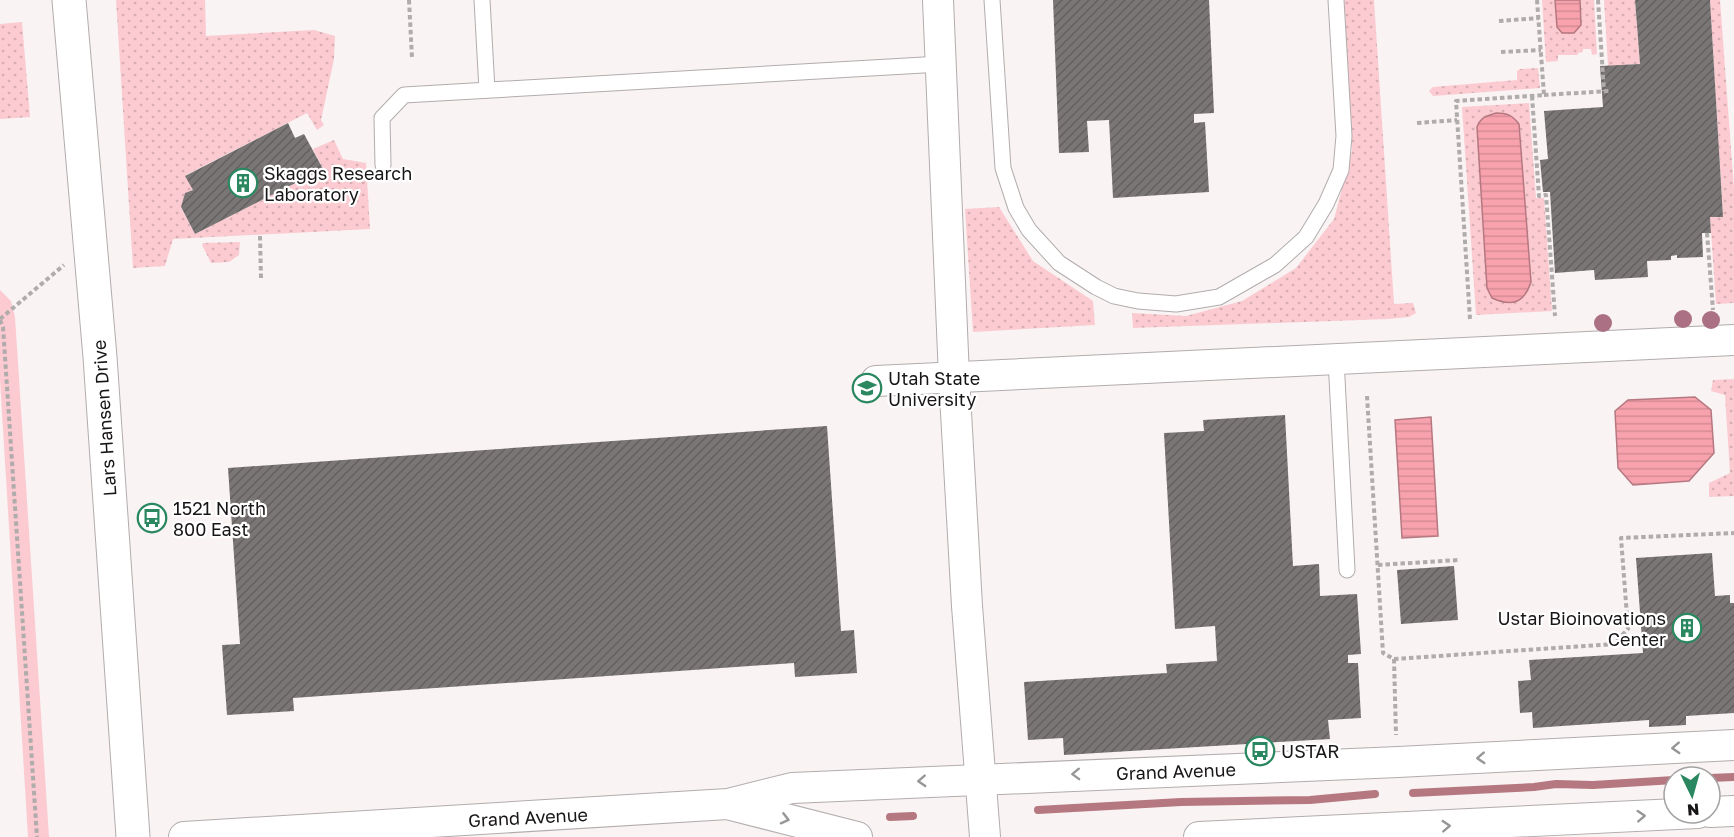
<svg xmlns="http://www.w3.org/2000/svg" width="1734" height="837" font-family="'Golos Text',sans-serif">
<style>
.grass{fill:url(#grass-dots)}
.green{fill:#fbcbd1}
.water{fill:url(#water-rules);stroke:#b57880;stroke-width:1.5}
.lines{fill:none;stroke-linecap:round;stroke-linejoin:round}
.stream{stroke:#b57880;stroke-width:8}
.building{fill:url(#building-hatch)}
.lane-casing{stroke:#b2acad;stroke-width:17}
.street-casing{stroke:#b2acad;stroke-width:32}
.secondary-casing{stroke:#b2acad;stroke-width:35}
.path{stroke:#b1acac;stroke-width:4;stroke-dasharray:4.5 3;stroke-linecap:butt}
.lane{stroke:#fff;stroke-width:15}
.street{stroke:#fff;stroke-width:30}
.secondary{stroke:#fff;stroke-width:33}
.tree{fill:#ab7083}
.oneway{stroke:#979696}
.labels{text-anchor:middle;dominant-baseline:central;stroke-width:4.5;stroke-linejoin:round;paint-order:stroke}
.poi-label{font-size:18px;fill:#181516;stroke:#fff;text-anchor:start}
.street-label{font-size:18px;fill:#181516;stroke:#fff}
</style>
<defs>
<pattern id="grass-dots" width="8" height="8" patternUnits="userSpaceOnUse" patternTransform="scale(1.5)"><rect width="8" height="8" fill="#fbcbd1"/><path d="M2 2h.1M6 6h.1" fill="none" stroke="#d6adb3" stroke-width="1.8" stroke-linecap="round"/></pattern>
<pattern id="water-rules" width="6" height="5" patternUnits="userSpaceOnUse" patternTransform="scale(1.5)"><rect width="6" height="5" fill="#f8a2ae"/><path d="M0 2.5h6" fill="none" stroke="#d48b95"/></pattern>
<pattern id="building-hatch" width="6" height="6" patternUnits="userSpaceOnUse" patternTransform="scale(1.5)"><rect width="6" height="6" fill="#7b7676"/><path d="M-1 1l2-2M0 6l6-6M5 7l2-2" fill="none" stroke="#646060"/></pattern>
</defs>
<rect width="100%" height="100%" fill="#f9f3f3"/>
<g class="grass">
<polygon points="116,0 205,0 206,36 314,30 335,36 334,59 321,120 324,125 317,130 307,113 186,175 193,190 185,193 181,208 195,234 323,169 313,149 334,140 343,159 366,163 370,229 173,239 165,266 133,268"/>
<polygon points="1344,0 1374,0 1394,304 1413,303 1416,313 1409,317 1388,319 1133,328 1132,313 1186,316 1242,301 1296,268 1334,219 1352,151"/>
<polygon points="1542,0 1594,0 1597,54 1592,55 1591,49 1583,49 1583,52 1578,53 1578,55 1558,55 1558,61 1546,62"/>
<polygon points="1604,0 1635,0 1640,64 1608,66"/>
<polygon points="1710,0 1720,0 1734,189 1734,303 1716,304 1710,217 1723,216"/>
<polygon points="22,22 30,117 0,119 0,24"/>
<polygon points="1538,68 1540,88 1433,96 1429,91 1433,87 1517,80 1517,71 1520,69"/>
<polygon points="1529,103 1536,198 1544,198 1552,311 1476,315 1462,107"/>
<polygon points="999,207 1033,261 1093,301 1095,325 973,332 965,209"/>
<polygon points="240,242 239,255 229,262 211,263 202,245 203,243"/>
<polygon points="1734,379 1734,496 1709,497 1709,483 1730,473 1725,395 1711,391 1713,380"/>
</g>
<polygon class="green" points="0,290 11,301 15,317 49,837 28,837 0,380"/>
<g class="water">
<polygon points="1555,0 1580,0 1581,25 1574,33 1562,33 1557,27"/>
<path d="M 1496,113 C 1507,113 1512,115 1519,124 L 1531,282 C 1524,303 1512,307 1492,298 L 1487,288 L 1477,127 C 1481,117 1486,116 1496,113 Z"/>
<polygon points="1695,397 1711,410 1714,453 1689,481 1633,485 1618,468 1615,411 1628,400"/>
<polygon points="1431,417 1438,536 1402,538 1395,420"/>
</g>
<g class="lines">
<g class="stream">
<polyline points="1710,778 1734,777"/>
<polyline points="1413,793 1534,787 1556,784 1593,785 1674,780"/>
<polyline points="1038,810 1181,802 1310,800 1375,794"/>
<polyline points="890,817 913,816"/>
</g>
</g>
<g class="building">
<polygon points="1053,0 1209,0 1214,113 1194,114 1194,123 1205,122 1209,192 1113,198 1109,120 1087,121 1089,152 1059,153"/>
<polygon points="1635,0 1710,0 1723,217 1710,217 1711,233 1702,233 1703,257 1677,258 1677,255 1671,256 1671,260 1647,261 1648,277 1595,280 1594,270 1555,273 1550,192 1543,192 1540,160 1548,159 1544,111 1603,107 1600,66 1640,64"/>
<polygon points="288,123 295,138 304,134 323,169 195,234 181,207 185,193 193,190 185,176"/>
<polygon points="1285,415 1293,566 1319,564 1320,596 1357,594 1361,654 1348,655 1348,663 1358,663 1361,718 1328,720 1330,739 1064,755 1063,738 1028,740 1024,682 1167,673 1166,664 1217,661 1215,626 1175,629 1164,433 1204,431 1203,420"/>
<polygon points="827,426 841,631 854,630 857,673 795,677 794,663 293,698 294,711 227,715 222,645 240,644 228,468"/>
<polygon points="1712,553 1715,596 1730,595 1730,603 1734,603 1734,713 1686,716 1686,725 1649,727 1649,720 1533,728 1532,712 1520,713 1518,681 1531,680 1529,660 1643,653 1636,558"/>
<polygon points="1454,566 1458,620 1401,624 1397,570"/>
</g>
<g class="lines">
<g class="lane-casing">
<g id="lane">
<polyline points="482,0 487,90"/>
<polyline points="992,0 1003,168 1016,208 1029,230 1059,263 1096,287 1114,296 1138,301 1176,304 1219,297 1275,265 1306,237 1326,204 1341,170 1344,136 1336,0"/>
<polyline points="383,165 382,118 404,95 941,64"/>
<polyline points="1336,359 1347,570"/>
</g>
</g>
<g class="street-casing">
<g id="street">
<polyline points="938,0 954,377 967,606 985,837"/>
<polyline points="876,381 1734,340"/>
<polyline points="731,805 857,837"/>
<polyline points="1710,812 1734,811"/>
<polyline points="184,837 728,804 792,788 1398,762 1734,745"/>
<polyline points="1199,837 1698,813"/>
</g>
</g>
<g class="secondary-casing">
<polyline id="secondary" points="69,0 100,357 133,837"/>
</g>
<g class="path">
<polyline points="409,0 412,58"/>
<polyline points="1598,0 1604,91"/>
<polyline points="1499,21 1539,18"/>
<polyline points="1501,52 1541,50"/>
<polyline points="1544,95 1609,91"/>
<polyline points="1532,96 1539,196 1546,195 1555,316"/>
<polyline points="1417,123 1457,120"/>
<polyline points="1707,233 1713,310"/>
<polyline points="260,236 261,278"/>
<polyline points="0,319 64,265"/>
<polyline points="1470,319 1456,101 1544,95 1537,0"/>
<polyline points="0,320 3,327 37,837"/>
<polyline points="1367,396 1383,653 1394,659 1396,735"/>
<polyline points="1378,565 1459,560"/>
<polyline points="1394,659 1614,644 1628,629 1621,538 1734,533"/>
</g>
<use href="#lane" class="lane"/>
<use href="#street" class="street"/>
<use href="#secondary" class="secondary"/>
</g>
<g class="tree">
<circle cx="1683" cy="319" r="9"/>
<circle cx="1711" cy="320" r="9"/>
<circle cx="1603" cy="323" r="9"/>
</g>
<defs><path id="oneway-chevron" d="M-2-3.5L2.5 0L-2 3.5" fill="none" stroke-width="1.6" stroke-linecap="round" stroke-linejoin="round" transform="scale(1.5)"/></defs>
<g class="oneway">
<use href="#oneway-chevron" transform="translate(1676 748) rotate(177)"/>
<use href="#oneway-chevron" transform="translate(1481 758) rotate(177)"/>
<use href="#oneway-chevron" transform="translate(1076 774) rotate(178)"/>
<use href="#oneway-chevron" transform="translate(922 781) rotate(177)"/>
<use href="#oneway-chevron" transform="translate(1641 816) rotate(-3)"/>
<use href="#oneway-chevron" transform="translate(785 819) rotate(14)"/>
<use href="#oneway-chevron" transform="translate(1446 826) rotate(-3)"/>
</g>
<defs>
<g id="building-ring" transform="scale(1.5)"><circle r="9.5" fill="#fff" stroke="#2a875f" stroke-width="1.5"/><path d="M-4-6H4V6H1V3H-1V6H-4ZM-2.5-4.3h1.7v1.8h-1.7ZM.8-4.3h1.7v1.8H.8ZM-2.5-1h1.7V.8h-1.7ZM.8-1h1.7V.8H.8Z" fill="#2a875f"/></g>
<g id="university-ring" transform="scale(1.5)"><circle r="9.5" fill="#fff" stroke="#2a875f" stroke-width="1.5"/><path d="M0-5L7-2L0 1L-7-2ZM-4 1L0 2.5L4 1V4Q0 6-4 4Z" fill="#2a875f"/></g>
<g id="bus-ring" transform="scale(1.5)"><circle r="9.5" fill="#fff" stroke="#2a875f" stroke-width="1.5"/><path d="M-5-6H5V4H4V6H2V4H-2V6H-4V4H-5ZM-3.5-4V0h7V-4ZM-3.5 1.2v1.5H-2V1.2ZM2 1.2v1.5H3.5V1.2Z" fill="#2a875f"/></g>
</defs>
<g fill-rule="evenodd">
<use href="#building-ring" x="243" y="183"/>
<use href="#university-ring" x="867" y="388"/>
<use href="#bus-ring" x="152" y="518"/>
<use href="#building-ring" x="1687" y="628"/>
<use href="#bus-ring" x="1260" y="751"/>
</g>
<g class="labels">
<g class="poi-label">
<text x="264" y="173">Skaggs Research<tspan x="264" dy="21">Laboratory</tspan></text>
<text x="888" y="378">Utah State<tspan x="888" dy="21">University</tspan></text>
<text x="173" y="508">1521 North<tspan x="173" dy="21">800 East</tspan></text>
<text x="1666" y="618" text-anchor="end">Ustar Bioinovations<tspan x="1666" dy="21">Center</tspan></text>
<text x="1281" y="751">USTAR</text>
</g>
<g class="street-label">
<text transform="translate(104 418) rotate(-94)">Lars Hansen Drive</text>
<text transform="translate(1176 771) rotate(-2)">Grand Avenue</text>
<text transform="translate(528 817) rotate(-3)">Grand Avenue</text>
</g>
</g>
<g transform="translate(1692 795) rotate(175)"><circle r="28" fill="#ffffff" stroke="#a3a1a2" stroke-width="1.5"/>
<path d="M0-4.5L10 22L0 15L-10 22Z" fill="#2a875f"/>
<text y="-9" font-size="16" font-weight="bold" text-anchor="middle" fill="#181516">N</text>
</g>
</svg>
